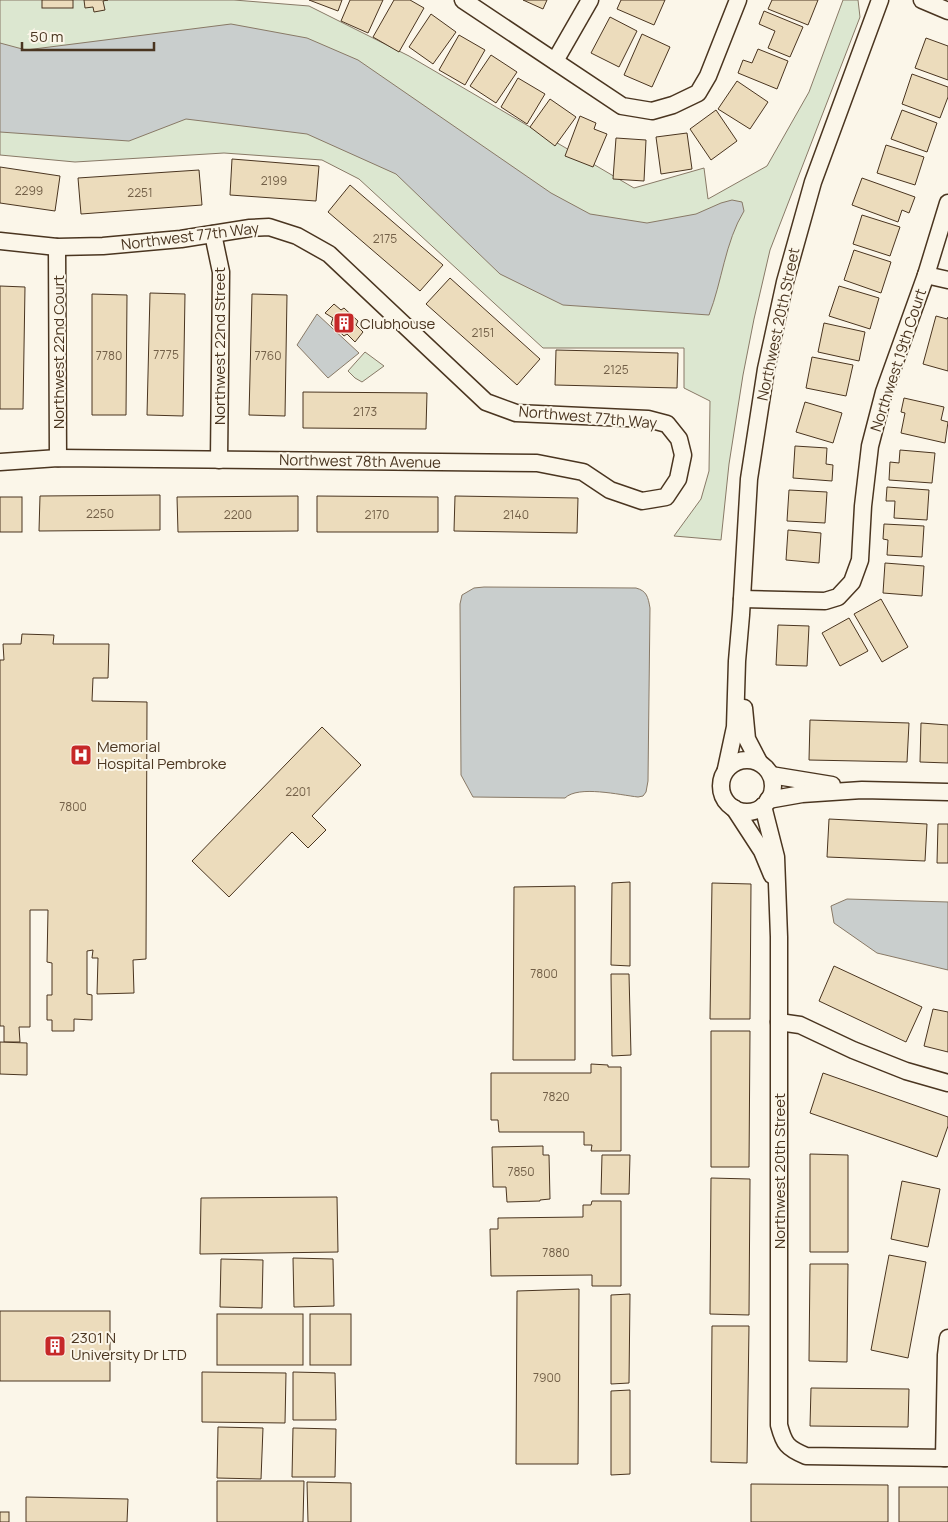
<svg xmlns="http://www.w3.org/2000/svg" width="948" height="1522" font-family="Manrope,sans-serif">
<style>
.green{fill:#dce7d0;stroke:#887966}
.water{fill:#c9cecd;stroke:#887966}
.building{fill:#ecdcbc;stroke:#4a3520}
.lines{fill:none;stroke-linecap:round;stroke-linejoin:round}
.minor-casing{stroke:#4a3520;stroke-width:19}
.minor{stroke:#fbf6e9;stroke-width:16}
.labels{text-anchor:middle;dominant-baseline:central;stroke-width:4;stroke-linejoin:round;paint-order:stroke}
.number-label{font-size:12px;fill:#725f47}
.street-label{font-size:15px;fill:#4a3520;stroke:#fbf6e9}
.poi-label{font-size:15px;fill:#4a3520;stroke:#fbf6e9;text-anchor:start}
</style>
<rect width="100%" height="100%" fill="#fbf6e9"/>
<g class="green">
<polygon points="0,0 234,0 309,6 409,56 634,188 704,168 708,199 767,166 809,92 843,0 858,0 860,17 770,250 754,319 743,375 729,464 721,540 674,536 701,499 709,471 710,401 684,388 684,348 543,348 359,179 322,160 224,153 75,162 0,155"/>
<polygon points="365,352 384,366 362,382 355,378 348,371"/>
</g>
<g class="water">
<path d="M 231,24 L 307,38 L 358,60 L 551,193 L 590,214 L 647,223 L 696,214 L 721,203 L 732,200 L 742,202 L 744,211 C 725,242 722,282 709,315 L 563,305 L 500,274 L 396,174 L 307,134 L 186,119 L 129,141 L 0,132 L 0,43 L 26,50 Z"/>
<polygon points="317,314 359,353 328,378 297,345"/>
<path d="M 484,587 L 636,588 C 647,591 648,597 650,608 L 648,781 L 646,792 L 643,796 L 638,797 C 620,795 578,785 565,798 L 473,797 L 461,775 L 460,604 L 462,595 L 474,588 Z"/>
<polygon points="847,899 948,902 948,970 877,953 834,923 831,906"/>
</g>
<g class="building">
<rect x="42" y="0" width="31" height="8"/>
<polygon points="84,0 108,0 103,1 105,10 94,12 93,7 85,8"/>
<polygon points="309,0 342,0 338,11"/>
<polygon points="350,0 383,0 368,33 341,21"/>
<polygon points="394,0 410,0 424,8 399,52 373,37"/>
<polygon points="523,0 547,0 543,9"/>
<polygon points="621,0 665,0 654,25 617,9"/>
<polygon points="772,0 818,0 808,25 768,9"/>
<polygon points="764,11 803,27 790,57 768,48 775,31 759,24"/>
<polygon points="431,14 456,32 433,64 409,47"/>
<polygon points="610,17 637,31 619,67 591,53"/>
<polygon points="642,34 670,47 652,87 624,75"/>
<polygon points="459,35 485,50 465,85 439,70"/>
<polygon points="926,38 948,46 948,80 915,68"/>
<polygon points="758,49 788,61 777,89 738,73 743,60 752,63"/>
<polygon points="491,55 517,72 496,103 470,86"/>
<polygon points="912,74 948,87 948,97 940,118 902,104"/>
<polygon points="518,78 545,94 527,124 501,107"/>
<polygon points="737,81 768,102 750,129 718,109"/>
<polygon points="550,99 576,117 555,146 530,127"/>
<polygon points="716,110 737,141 711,160 690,129"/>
<polygon points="902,110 937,123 927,152 891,139"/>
<polygon points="580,116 596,123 594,129 607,134 593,167 565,156"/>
<polygon points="687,133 692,169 661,174 656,137"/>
<polygon points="616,138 646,140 644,181 613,179"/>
<polygon points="886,145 924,157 915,185 877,173"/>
<polygon points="232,159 319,166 316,201 230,195"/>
<polygon points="0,167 60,176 55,211 0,203"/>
<polygon points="199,170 202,205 81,214 78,178"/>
<polygon points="862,178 915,197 909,213 902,210 898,222 852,205"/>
<polygon points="350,185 443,265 420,291 328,212"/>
<polygon points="862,215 900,227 890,256 853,244"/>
<polygon points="854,250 891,262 881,293 844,280"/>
<polygon points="450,278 540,359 517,385 426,304"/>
<polygon points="0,286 25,287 23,409 0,409"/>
<polygon points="839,286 879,298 870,329 829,316"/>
<polygon points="150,293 185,294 183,416 147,415"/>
<polygon points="92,294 127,295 126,415 92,415"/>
<polygon points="252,294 287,295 285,416 249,415"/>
<polygon points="334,304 341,310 344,308 358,321 356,325 363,332 355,342 347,334 344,336 331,324 333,318 325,313"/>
<polygon points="936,316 947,319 948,317 948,371 923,364"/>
<polygon points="824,323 865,332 859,361 818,352"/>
<polygon points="556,350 678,353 677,388 555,385"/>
<polygon points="812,357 853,365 846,396 806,388"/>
<polygon points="303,392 427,393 426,429 303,428"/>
<polygon points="904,398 944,407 941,420 948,422 945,443 901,433 905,413 901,412"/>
<polygon points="805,402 842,413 833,443 796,432"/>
<polygon points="795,446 827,448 826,464 833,465 832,481 793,478"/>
<polygon points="900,450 935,453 932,483 889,480 890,462 899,463"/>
<polygon points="887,487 929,490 927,520 894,518 895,501 886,501"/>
<polygon points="789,490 827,492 825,523 787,521"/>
<polygon points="160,495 160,530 39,531 40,496"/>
<polygon points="298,496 298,531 178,532 177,497"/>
<polygon points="317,496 438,497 438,532 317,532"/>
<polygon points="455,496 578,498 577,533 454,531"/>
<rect x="0" y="497" width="22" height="35"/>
<polygon points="884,524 924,526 922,557 887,555 888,540 883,539"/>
<polygon points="788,530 821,533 819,563 786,560"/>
<polygon points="885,563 924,566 922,596 883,593"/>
<polygon points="881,599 908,647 882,662 854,614"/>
<polygon points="849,618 868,651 840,666 822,633"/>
<polygon points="778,625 809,626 807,666 776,665"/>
<polygon points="22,634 54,635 53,644 109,644 108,678 93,678 92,701 147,702 146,959 133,960 134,993 97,994 98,958 92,958 93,950 87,951 87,994 92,995 92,1020 74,1019 74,1031 52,1031 52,1020 47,1020 47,995 52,995 52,963 47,962 48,910 30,910 30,1027 19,1027 20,1042 4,1042 4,1026 0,1026 0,660 4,660 3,644 21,644"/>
<polygon points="810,720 909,723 907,762 809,760"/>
<polygon points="921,723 948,725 948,763 920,762"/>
<polygon points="322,727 361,765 312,816 326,830 308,848 292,832 229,897 192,861"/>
<polygon points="829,819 927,824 925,861 827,857"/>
<polygon points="938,824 948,824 948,863 937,863"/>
<polygon points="630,882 630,966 611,965 612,883"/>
<polygon points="712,883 751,884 750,1019 710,1019"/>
<polygon points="575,886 575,1060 513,1060 514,887"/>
<polygon points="834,966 922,1007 906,1042 819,1001"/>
<polygon points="611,974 629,974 631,1055 612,1056"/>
<polygon points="933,1009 948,1012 948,1052 924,1046"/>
<polygon points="711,1031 750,1031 749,1167 711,1167"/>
<polygon points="0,1042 27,1043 27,1075 0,1074"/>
<polygon points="591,1064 608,1065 608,1067 621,1067 621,1151 591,1151 592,1145 584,1145 584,1132 499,1132 498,1120 491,1120 491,1073 591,1073"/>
<polygon points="823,1073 948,1117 948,1126 937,1157 810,1113"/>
<polygon points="543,1146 543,1155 549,1155 550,1199 540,1200 540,1201 507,1202 506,1187 493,1187 492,1147"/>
<polygon points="810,1154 848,1155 848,1252 810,1252"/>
<polygon points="602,1155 630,1155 629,1194 601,1194"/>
<polygon points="711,1178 750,1179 749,1315 710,1314"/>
<polygon points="902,1181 940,1189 928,1247 891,1239"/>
<polygon points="337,1197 338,1252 200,1254 201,1198"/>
<polygon points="592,1201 621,1201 621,1286 592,1286 592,1275 491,1276 490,1229 498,1229 498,1218 583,1217 583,1205 591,1205"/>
<polygon points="889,1255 926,1262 908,1358 871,1350"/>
<polygon points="293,1258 333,1259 334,1306 294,1307"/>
<polygon points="221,1259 263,1260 262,1308 220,1307"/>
<polygon points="810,1264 848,1264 847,1362 809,1361"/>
<polygon points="579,1289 578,1464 516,1464 517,1291"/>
<polygon points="630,1294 629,1383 611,1384 611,1295"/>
<rect x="0" y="1311" width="110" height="70"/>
<rect x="217" y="1314" width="86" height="51"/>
<rect x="310" y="1314" width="41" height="51"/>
<polygon points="712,1326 749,1326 747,1463 711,1462"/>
<polygon points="202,1372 286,1373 285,1423 202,1422"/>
<polygon points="293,1372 335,1373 336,1420 293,1420"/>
<polygon points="811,1388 909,1389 908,1427 810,1426"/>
<polygon points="630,1390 630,1474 611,1475 611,1391"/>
<polygon points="218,1427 263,1428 261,1479 217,1478"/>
<polygon points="293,1428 336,1429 335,1477 292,1477"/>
<polygon points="217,1481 304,1481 303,1522 217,1522"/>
<polygon points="307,1482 351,1483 351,1522 308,1522"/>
<polygon points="751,1484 888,1485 888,1522 751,1522"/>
<rect x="899" y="1487" width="49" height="35"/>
<polygon points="26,1497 128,1499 127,1522 26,1522"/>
<rect x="0" y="1512" width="9" height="10"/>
</g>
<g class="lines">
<g class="minor-casing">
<g id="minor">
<polyline points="463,0 622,106 652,111 673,105 698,93 708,76 738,0"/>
<polyline points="922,0 948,11"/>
<polyline points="555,61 590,0"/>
<polyline points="213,234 221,272 219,460"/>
<polyline points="0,241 57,247 103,246 181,239 250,228 269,227 297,236 329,254 486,402 516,413 648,419 667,424 679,439 683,455 678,479 666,497 642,501 610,490 583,472 537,463 58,458 0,462"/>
<polyline points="57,247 58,458"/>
<polyline points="926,275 948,280"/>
<polyline points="742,599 825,601 838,597 852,582 860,560 863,506 870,446 884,392 926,275 948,203"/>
<polyline points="744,708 747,739 759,762"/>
<circle cx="747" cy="786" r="26"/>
<polyline points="726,769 735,727 737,661 741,615 749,479 766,369 785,282 813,182 880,0"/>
<polyline points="771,775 832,785"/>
<polyline points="768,800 802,794 862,790 948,792"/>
<path d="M 763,806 L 776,857 L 779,937 L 779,1425 C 784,1444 787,1448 806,1456 L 948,1458"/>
<polyline points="734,808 762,851 772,875"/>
<polyline points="779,1022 800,1025 853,1050 906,1071 948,1083"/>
<polyline points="944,1458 946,1355 948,1338"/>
</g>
</g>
<use href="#minor" class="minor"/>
</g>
<defs>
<g id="building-square" transform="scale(1.125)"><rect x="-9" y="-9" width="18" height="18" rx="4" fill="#c62828" stroke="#fbf6e9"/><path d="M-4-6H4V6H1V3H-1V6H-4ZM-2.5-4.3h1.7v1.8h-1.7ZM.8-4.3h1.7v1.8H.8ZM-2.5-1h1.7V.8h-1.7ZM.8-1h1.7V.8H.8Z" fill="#fff"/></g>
<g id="hospital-square" transform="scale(1.125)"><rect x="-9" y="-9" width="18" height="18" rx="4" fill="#c62828" stroke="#fbf6e9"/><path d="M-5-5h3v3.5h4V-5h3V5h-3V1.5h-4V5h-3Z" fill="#fff"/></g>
</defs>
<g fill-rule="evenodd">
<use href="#building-square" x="344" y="323"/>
<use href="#hospital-square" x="81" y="755"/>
<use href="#building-square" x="55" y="1346"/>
</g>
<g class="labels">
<g class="number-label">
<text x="274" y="180">2199</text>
<text x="29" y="190">2299</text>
<text x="140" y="192">2251</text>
<text x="385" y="238">2175</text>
<text x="483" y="332">2151</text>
<text x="166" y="354">7775</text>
<text x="109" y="355">7780</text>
<text x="268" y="355">7760</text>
<text x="616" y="369">2125</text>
<text x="365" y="411">2173</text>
<text x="100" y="513">2250</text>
<text x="238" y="514">2200</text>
<text x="377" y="514">2170</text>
<text x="516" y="514">2140</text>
<text x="298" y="791">2201</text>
<text x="73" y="806">7800</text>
<text x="544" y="973">7800</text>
<text x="556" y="1096">7820</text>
<text x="521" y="1171">7850</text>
<text x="556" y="1252">7880</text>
<text x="547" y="1377">7900</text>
</g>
<g class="street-label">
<text transform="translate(190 236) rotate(-7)">Northwest 77th Way</text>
<text transform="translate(778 324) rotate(-78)">Northwest 20th Street</text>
<text transform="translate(219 346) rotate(-90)">Northwest 22nd Street</text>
<text transform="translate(58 352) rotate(-90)">Northwest 22nd Court</text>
<text transform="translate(898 360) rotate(-72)">Northwest 19th Court</text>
<text transform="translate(588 417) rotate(5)">Northwest 77th Way</text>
<text transform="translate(360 461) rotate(1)">Northwest 78th Avenue</text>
<text transform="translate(779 1171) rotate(-90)">Northwest 20th Street</text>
</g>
<g class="poi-label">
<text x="360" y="323">Clubhouse</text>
<text x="97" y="746">Memorial<tspan x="97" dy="17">Hospital Pembroke</tspan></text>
<text x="71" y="1337">2301 N<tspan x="71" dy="17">University Dr LTD</tspan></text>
</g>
</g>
<path d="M22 42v8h132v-8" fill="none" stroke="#4a3520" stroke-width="2.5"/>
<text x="30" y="42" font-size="15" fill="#4a3520" stroke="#fbf6e9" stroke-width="4" paint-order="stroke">50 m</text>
</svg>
